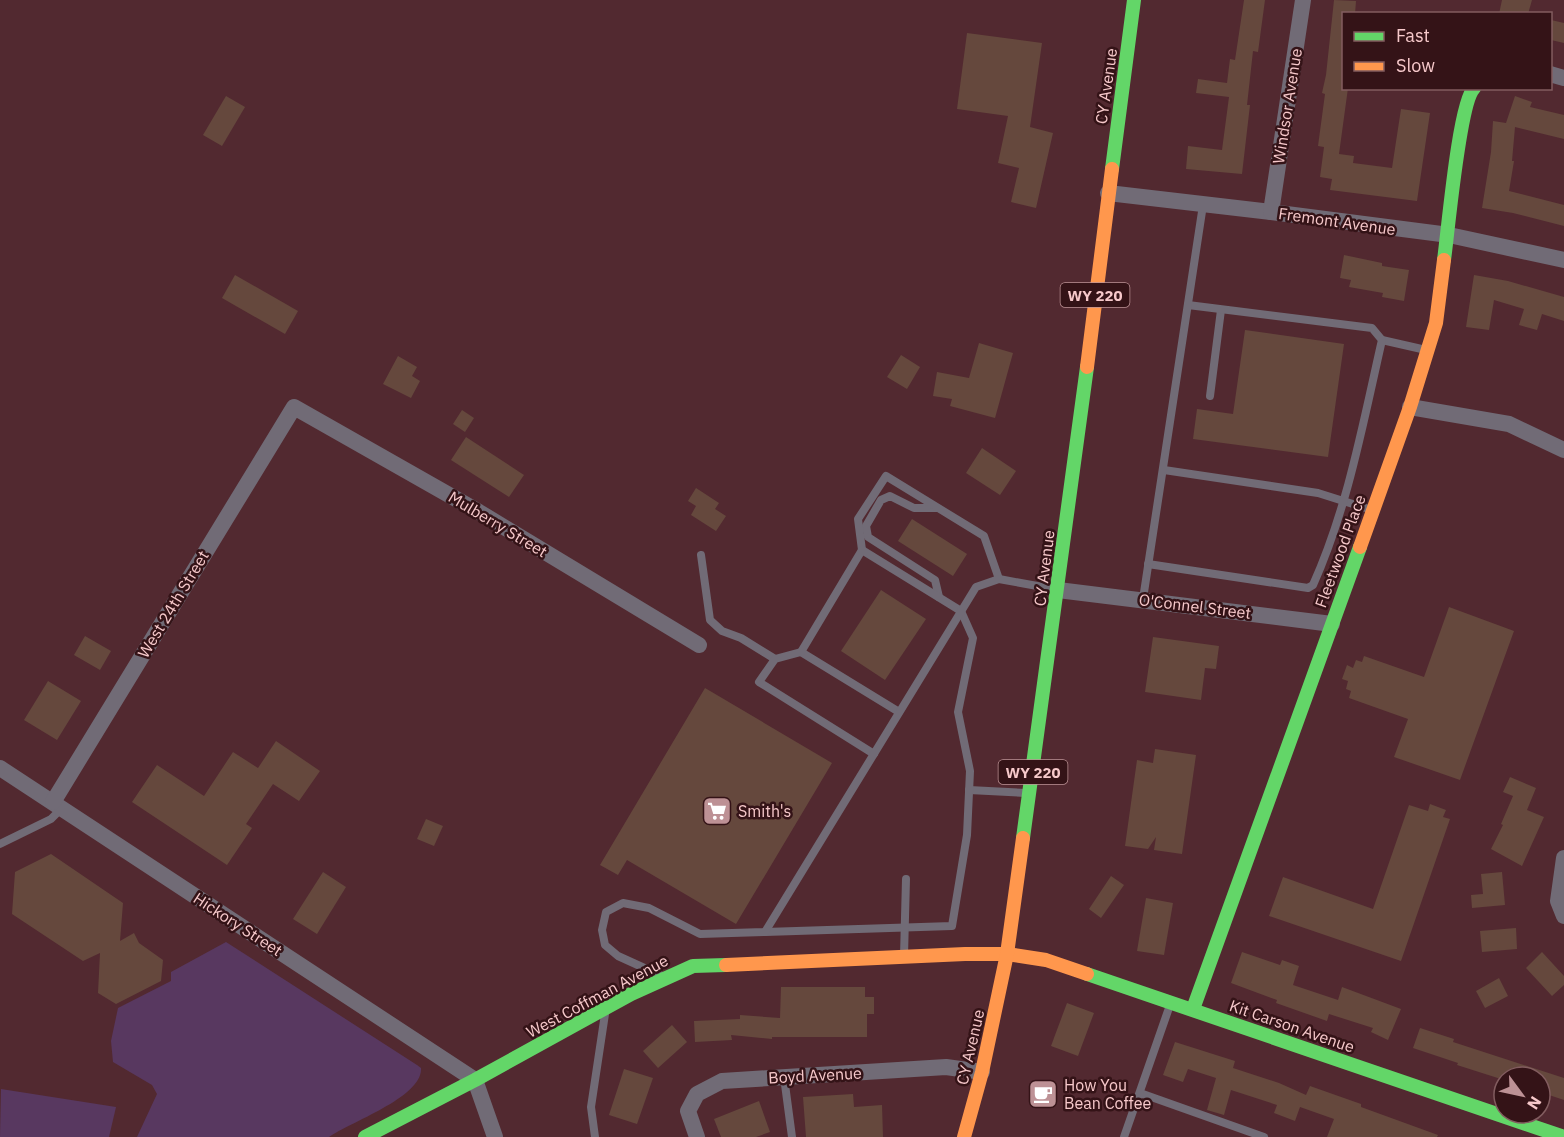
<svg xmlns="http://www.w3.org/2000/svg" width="1564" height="1137" font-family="'IBM Plex Sans',sans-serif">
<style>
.green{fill:#583860}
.building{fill:#65483d}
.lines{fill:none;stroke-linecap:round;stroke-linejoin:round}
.lane{stroke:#716b76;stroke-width:8}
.street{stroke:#716b76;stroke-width:16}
.fast{stroke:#63d668;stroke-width:14}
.slow{stroke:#ff974d;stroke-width:14}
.labels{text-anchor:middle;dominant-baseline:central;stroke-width:5;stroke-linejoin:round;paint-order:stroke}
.shield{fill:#341317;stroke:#bc9295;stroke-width:1.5}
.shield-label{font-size:15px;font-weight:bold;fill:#f7c9cb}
.street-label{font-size:16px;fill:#f7c9cb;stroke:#341317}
.poi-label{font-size:16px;fill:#f7c9cb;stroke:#341317;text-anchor:start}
</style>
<rect width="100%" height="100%" fill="#522930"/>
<g class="green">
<path d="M 226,942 L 417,1065 L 421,1068 C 423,1097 350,1122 329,1137 L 137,1137 L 157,1094 L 152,1085 L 113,1062 L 111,1041 L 118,1008 L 171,981 L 171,972 Z"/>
<polygon points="1,1089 116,1107 109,1137 0,1137"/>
</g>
<g class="building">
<polygon points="1244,0 1265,0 1258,52 1253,51 1247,105 1250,105 1242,174 1186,169 1188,146 1222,150 1229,97 1196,93 1198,79 1227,83 1230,59 1235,60"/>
<polygon points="1334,0 1356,1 1355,14 1344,14 1344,88 1348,88 1339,154 1354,156 1353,163 1392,168 1401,109 1430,113 1417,201 1330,190 1332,179 1320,177 1324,147 1318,146 1325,94 1322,93 1326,75"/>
<polygon points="1502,0 1532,0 1528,14 1499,14"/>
<polygon points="1551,20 1564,23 1564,43 1551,40"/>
<polygon points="967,33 1042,43 1030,127 1053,133 1036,208 1011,202 1019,168 998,163 1008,116 957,109"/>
<polygon points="226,96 245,107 222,146 203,135"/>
<polygon points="1515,96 1532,102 1530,107 1564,115 1564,139 1515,127 1512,161 1514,161 1509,191 1564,205 1564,226 1513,213 1482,208 1491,152 1493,121 1506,123"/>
<polygon points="1344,255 1382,263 1382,266 1409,270 1404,301 1382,297 1383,293 1349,287 1351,280 1340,278"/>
<polygon points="235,275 298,311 285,334 222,298"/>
<polygon points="1474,275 1508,281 1564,297 1564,321 1542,314 1537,330 1519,325 1524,309 1494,300 1489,330 1466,327"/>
<polygon points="1245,330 1344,344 1328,457 1193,439 1197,409 1233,414"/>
<polygon points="979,343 1013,353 995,418 950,406 952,399 933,396 937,372 969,378"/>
<polygon points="901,355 920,367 907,389 887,377"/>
<polygon points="398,356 417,367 412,376 420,381 411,398 383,384"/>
<polygon points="462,410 474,418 465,432 453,424"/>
<polygon points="466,437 524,475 509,497 451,460"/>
<polygon points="982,448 1016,471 1000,495 966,473"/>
<polygon points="696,488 719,503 715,509 726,516 716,531 691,515 696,506 688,501"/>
<polygon points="912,519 967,554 953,576 898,541"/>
<polygon points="881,590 926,619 885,680 841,651"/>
<polygon points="1449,607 1514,631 1460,780 1394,757 1408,719 1349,698 1351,691 1346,689 1348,681 1342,679 1347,665 1353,668 1356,660 1362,662 1364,656 1424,677"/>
<polygon points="85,636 111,651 100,670 74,655"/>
<polygon points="1153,637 1219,646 1216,669 1205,668 1201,700 1145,692"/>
<polygon points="48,681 81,701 57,740 24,720"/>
<polygon points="705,688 832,763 736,924 627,860 618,875 600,865"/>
<polygon points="276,741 320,771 299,801 273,784 246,824 252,828 227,865 132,802 157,765 204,796 233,752 258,768"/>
<polygon points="1155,749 1196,755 1182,854 1154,850 1156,837 1148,849 1125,846 1137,760 1153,763"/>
<polygon points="1510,777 1536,788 1527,810 1544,817 1522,866 1491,849 1503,825 1501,824 1513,796 1503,792"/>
<polygon points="1430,804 1446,810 1443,817 1450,819 1401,961 1269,916 1283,877 1373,909 1409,805 1428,811"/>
<polygon points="426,819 443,826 434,846 417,839"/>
<polygon points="51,854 123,903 120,941 134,933 139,943 163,960 161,981 116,1004 98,993 100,953 83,961 12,914 15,872"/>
<polygon points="323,872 346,887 317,934 293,919"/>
<polygon points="1502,872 1505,905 1472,908 1471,895 1483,894 1481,874"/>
<polygon points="1111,876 1124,885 1101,918 1089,909"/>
<polygon points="1146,898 1173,903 1164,955 1137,951"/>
<polygon points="1516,928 1517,949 1482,952 1480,931"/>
<polygon points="1242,952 1280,965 1282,960 1299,966 1293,985 1338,1000 1342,987 1401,1009 1388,1040 1371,1032 1373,1028 1329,1014 1327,1021 1276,1003 1277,1000 1231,983"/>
<polygon points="1542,952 1564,976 1564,985 1552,996 1526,968"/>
<polygon points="1499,978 1508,996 1485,1008 1476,991"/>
<polygon points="781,987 865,987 865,997 874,997 874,1014 867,1014 867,1037 772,1037 772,1039 731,1035 732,1040 695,1042 694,1021 740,1019 740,1015 780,1018"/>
<polygon points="1067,1003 1094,1013 1078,1056 1051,1046"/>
<polygon points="672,1025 687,1042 658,1068 643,1051"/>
<polygon points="1420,1028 1454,1039 1453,1042 1564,1078 1564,1100 1540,1092 1540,1077 1504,1077 1504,1080 1457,1065 1458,1063 1413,1048"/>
<polygon points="1175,1042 1235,1061 1233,1068 1279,1083 1306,1095 1310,1086 1361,1104 1361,1107 1438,1135 1437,1137 1327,1137 1334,1119 1300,1107 1295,1121 1274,1113 1277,1105 1231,1090 1224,1115 1207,1110 1216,1078 1188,1069 1183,1082 1163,1075"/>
<polygon points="624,1069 653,1078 637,1124 609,1115"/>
<polygon points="853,1094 854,1107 882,1105 883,1137 806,1137 803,1097"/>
<polygon points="759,1101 770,1132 756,1137 721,1137 714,1119"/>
</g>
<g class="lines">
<g class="lane">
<polyline points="1382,340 1426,350"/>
<polyline points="1210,396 1221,310"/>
<polyline points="1164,470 1318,493 1372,510"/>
<polyline points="937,508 914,508 890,496 881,500 866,526 868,537 935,580 939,597"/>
<polyline points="862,550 858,519 886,476 984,536 999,579"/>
<polyline points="701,555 710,620 722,631 741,638 775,659"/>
<path d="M 1148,564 L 1308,588 L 1313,585 C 1348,507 1363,423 1382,340 L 1372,328 L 1188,305"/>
<polyline points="1143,599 1203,205"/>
<polyline points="801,652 899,712"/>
<polyline points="969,790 1026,793"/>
<polyline points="0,844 51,819 62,808"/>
<polyline points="765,932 952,926 967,835 970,771 958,712 973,638 961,611 862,550 801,652 775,659 759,682 874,754"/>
<polyline points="904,956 906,879"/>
<polyline points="662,976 618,956 605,945 602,930 606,912 623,903 649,908 700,934 765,932 976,587 999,579 1054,589"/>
<polyline points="784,1077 792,1137"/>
<polyline points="1140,1093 1264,1137"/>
<polyline points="595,1137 591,1107 605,1014"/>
<polyline points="1124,1137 1170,1005"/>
</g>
<g class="street">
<polyline points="1550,74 1564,78"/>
<polyline points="1108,193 1271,212 1449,235 1564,260"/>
<polyline points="1271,212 1303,0"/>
<polyline points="1410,407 1509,424 1564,450"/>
<polyline points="1058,590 1332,624"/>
<polyline points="0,768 475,1080 495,1137"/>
<polyline points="53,802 294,407 479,512 699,645"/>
<polyline points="1564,858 1558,901 1564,916"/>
<polyline points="697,1137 688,1111 697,1094 722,1081 946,1067 982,1072"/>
</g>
<g class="fast">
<polyline points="1112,169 1134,0"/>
<path d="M 1444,260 C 1448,232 1459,103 1474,88"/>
<polyline points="1023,838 1087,367"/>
<polyline points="1087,974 1564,1137"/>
<polyline points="1193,1009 1360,547"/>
<polyline points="365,1137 475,1080 631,994 693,966 726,965"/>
</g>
<g class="slow">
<polyline points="1087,367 1112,169"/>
<polyline points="1360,547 1410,407 1436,323 1444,260"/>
<polyline points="726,965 965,954 1007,954 1046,960 1087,974"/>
<polyline points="964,1137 982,1072 1007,954 1023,838"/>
</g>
</g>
<defs>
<g id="supermarket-square" transform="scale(1.5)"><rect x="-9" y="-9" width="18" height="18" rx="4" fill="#bd9195" stroke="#341317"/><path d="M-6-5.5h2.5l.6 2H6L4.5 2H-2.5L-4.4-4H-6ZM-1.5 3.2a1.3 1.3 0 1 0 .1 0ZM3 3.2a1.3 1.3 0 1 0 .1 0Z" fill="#fff"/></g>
<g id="cafe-square" transform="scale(1.5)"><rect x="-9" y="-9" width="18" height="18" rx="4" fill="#bd9195" stroke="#341317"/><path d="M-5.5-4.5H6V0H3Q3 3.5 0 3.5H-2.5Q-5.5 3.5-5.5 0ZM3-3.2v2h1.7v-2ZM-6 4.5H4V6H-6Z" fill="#fff"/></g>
</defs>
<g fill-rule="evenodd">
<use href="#supermarket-square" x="717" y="811"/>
<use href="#cafe-square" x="1043" y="1094"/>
</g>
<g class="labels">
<g class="shield">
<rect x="1060.5" y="283" width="69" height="24" rx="4.5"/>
<rect x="998.5" y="760" width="69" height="24" rx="4.5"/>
</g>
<g class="shield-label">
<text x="1095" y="295">WY 220</text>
<text x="1033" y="772">WY 220</text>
</g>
<g class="street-label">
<text transform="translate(1106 86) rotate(-82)">CY Avenue</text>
<text transform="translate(1287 106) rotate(-81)">Windsor Avenue</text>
<text transform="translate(1337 221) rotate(8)">Fremont Avenue</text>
<text transform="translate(498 524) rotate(31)">Mulberry Street</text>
<text transform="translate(1340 551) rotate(-70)">Fleetwood Place</text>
<text transform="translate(1044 568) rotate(-83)">CY Avenue</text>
<text transform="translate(173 604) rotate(-59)">West 24th Street</text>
<text transform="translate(1195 606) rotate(7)">O'Connel Street</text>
<text transform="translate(238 924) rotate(33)">Hickory Street</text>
<text transform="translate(597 996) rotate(-28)">West Coffman Avenue</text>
<text transform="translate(1292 1026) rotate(19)">Kit Carson Avenue</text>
<text transform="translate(970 1047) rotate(-77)">CY Avenue</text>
<text transform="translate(815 1075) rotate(-3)">Boyd Avenue</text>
</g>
<g class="poi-label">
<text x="738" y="811">Smith's</text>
<text x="1064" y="1085">How You<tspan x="1064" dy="18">Bean Coffee</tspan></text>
</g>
</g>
<rect x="1342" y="12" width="210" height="78" fill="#341317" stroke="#825c5f" stroke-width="1.5"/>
<rect x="1354" y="32" width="30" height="9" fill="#63d668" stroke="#825c5f" stroke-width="1.5"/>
<text x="1396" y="42" font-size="18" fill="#f7c9cb">Fast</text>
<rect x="1354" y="62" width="30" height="9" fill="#ff974d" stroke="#825c5f" stroke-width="1.5"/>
<text x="1396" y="72" font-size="18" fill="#f7c9cb">Slow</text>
<g transform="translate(1522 1095) rotate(123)"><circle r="28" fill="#341317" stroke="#825c5f" stroke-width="1.5"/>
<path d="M0-4.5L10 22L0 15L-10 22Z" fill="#bd9195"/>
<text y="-9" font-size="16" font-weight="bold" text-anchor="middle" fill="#f7c9cb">N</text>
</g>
</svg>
